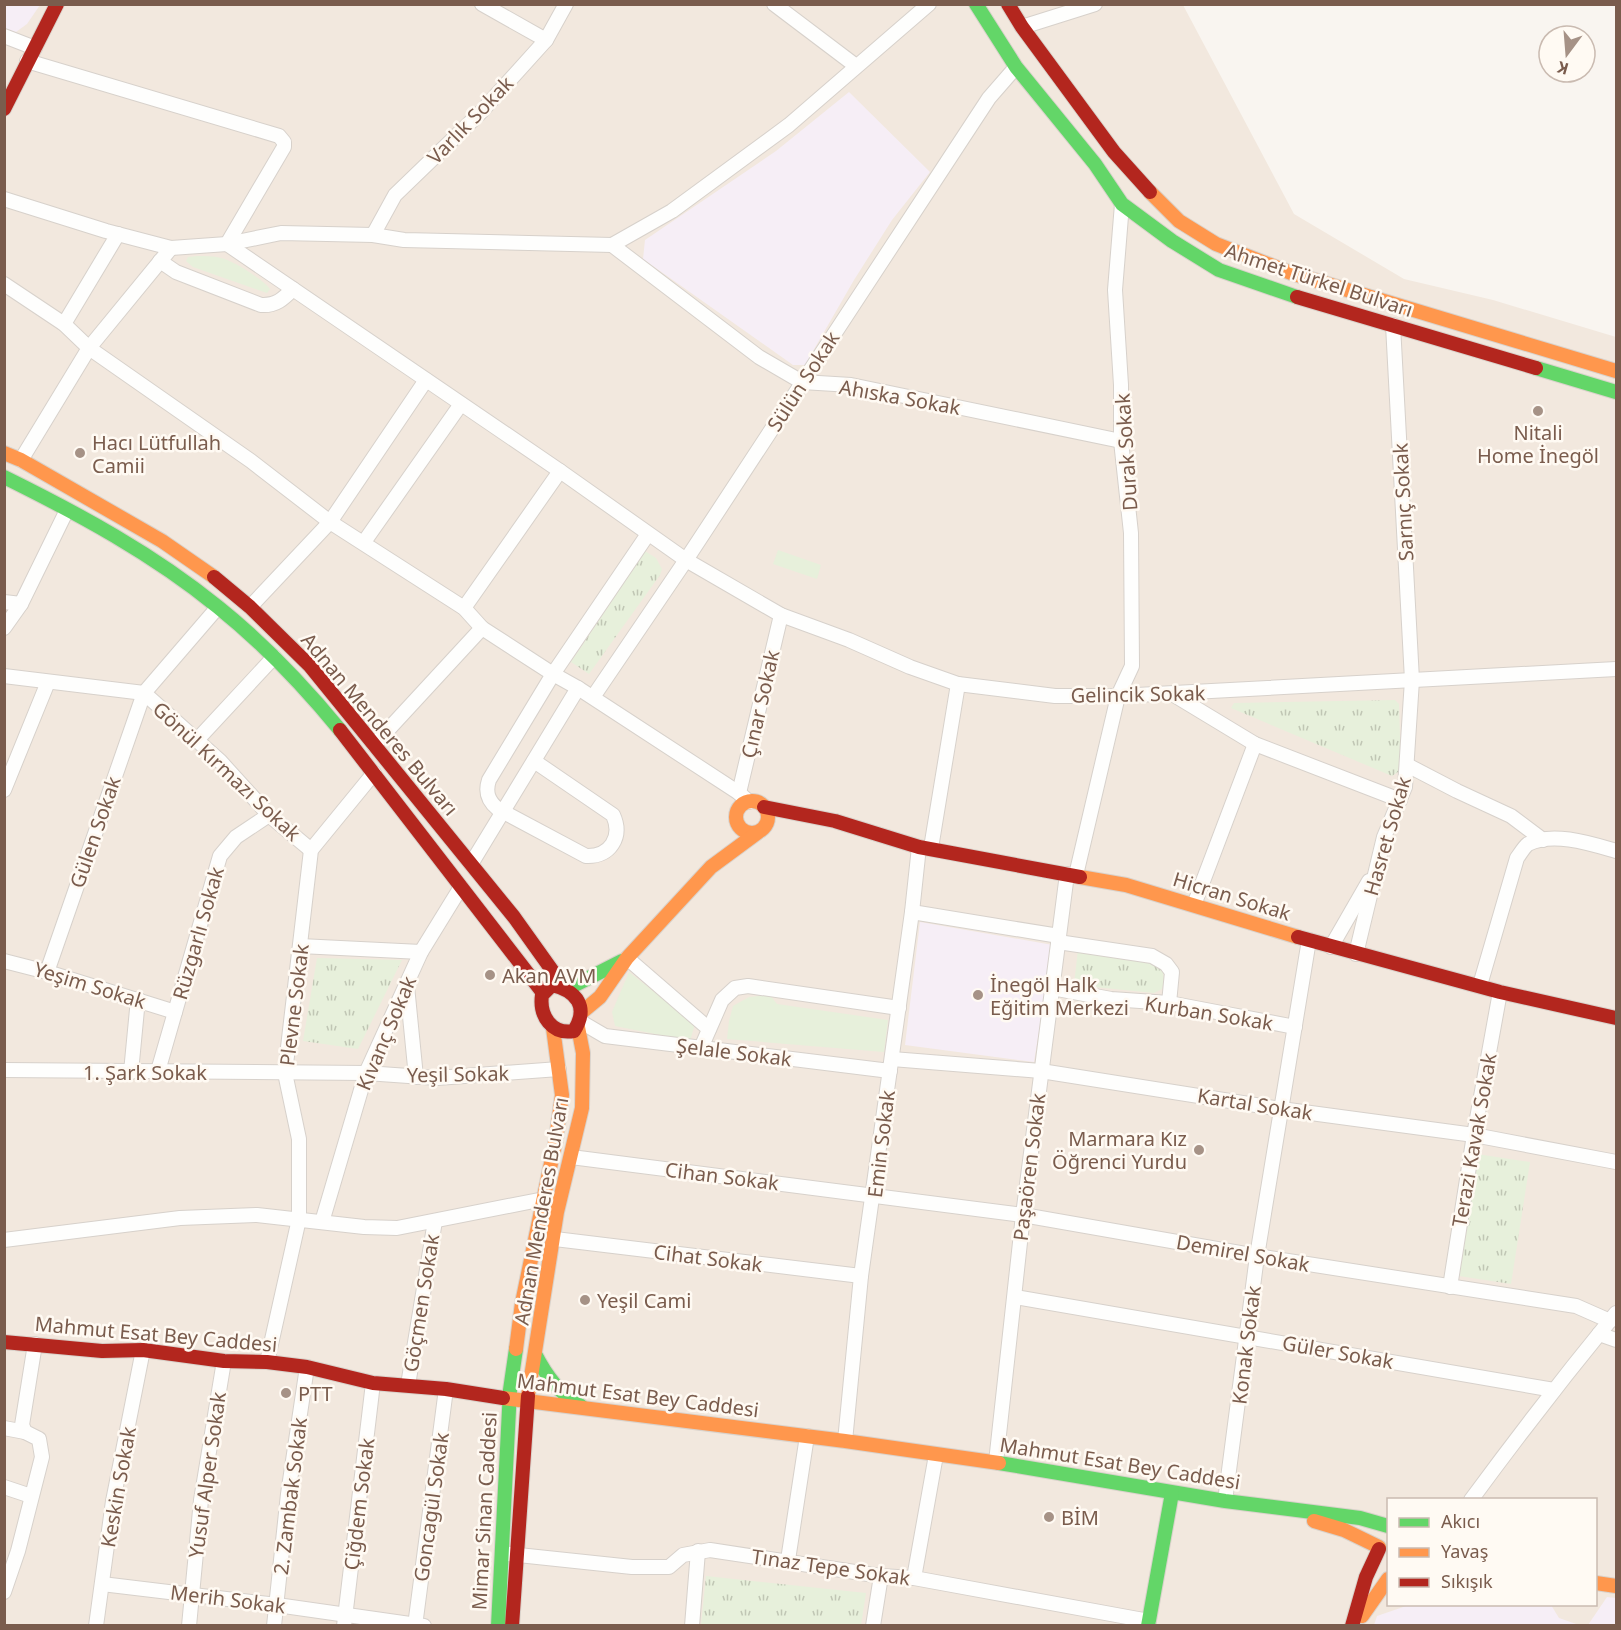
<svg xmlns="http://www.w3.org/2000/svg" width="1621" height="1630" font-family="'Noto Sans',sans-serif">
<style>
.residential{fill:#f2e8de;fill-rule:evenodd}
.education{fill:#f6eef6}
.grass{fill:#e7f0db}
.park{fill:url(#park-tufts)}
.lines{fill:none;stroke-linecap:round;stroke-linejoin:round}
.street-casing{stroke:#d7d1cb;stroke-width:16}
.fast-casing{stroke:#d9d2cb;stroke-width:16}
.slow-casing{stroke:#d9d2cb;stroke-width:16}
.jam-casing{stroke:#d9d2cb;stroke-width:16}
.street{stroke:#fefefd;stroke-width:14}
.fast{stroke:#63d668;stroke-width:14}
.slow{stroke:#ff974d;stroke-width:14}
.jam{stroke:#b3261e;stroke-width:14}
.poi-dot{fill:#a69286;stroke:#fffaf3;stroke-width:2}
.labels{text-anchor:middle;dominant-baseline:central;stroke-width:5;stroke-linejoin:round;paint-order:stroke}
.street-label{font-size:20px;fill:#7a5c4d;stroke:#fffaf3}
.poi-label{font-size:20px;fill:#7a5c4d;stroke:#fffaf3;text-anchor:start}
</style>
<defs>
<pattern id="park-tufts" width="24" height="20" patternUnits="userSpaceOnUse" patternTransform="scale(1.5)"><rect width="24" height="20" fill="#e7f0db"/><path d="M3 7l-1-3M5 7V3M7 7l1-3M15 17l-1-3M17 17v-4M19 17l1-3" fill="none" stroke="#c0c6b4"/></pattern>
</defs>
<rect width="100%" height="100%" fill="#f9f5f0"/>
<path class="residential" d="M 5,5 L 1183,5 L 1294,214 L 1404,279 L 1493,300 L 1616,337 L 1616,1625 L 5,1626 ZM 1388,1500 L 1596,1500 L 1596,1604 L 1388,1604 Z"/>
<g class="education">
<polygon points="5,4 40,4 40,5 27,24 16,32 5,29"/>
<polygon points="849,92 930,172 892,220 854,280 805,365 793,365 643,259 645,240 776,151"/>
<polygon points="920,922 1053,945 1034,1062 905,1045"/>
<polygon points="1607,1597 1616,1598 1616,1625 1588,1625"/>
<polygon points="1409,1605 1551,1605 1559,1618 1579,1625 1374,1625 1377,1616"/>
</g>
<g class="grass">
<path d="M 197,256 C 205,256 214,256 221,258 C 232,260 264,280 270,289 L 267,293 L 193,267 L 186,261 L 188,257 Z"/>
<polygon points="778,550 821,565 817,579 773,564"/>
<polygon points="629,972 695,1024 690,1041 615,1026 612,1012"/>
<polygon points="770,995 777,1004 888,1020 884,1052 727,1039 729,1021 733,1006 749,997"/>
</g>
<g class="park">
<polygon points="645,551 656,558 662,569 660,575 589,674 571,662"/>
<polygon points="1395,700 1399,704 1401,770 1392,776 1231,708 1234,703"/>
<path d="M 1078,949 L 1158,964 C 1165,972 1165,979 1162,989 L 1154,993 L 1074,985 Z"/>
<polygon points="317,958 402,960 358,1049 303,1041"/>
<polygon points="1477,1154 1530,1162 1511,1284 1459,1276"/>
<polygon points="706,1576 866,1593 861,1625 701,1625"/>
</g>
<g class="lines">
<g class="street-casing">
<g id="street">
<polyline points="482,4 546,40"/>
<polyline points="774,4 856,66"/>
<polyline points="1022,27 1095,4"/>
<polyline points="4,36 35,48"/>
<polyline points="27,61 279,136 284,142 284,147 227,244 560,471 686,560 781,615 849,640 910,667 958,684 1055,696 1118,696 1616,669"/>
<polyline points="4,199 106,231 171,248 227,244 281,233 373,235 404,240 612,245 672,211 789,125 929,4"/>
<polyline points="373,235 395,195 481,112 546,40 566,4"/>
<polyline points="612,245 759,357 802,382 851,385 1121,441"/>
<path d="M 160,261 L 176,272 L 261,305 C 276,306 283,299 293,289"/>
<polyline points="4,284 64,324 89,348 251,461 330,522 464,608 482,628 553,674 578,688 739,793 749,802"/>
<polyline points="64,324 118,234"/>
<polyline points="21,460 89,348 171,248"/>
<polyline points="364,542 461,404"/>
<polyline points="4,602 21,604"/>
<polyline points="250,607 330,522 426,380"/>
<polyline points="464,608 560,471"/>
<polyline points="4,628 21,604 67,510"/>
<polyline points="4,676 144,693"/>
<polyline points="144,693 220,761 269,815 311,850"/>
<polyline points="1174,695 1255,744 1400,800"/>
<polyline points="593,697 686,560 989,98 1016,67"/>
<polyline points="197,740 274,657"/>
<polyline points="374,745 482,628"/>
<path d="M 534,761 L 613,815 C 623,837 610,857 586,856 L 498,809 C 488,801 485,792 489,780 L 553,674 L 648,534"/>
<polyline points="1407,765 1457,791 1511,816 1543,840"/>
<polyline points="4,790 48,682"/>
<polyline points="739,793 781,615"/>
<polyline points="931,848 958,684"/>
<polyline points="471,864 578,688"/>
<polyline points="1076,875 1118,696 1132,666 1131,533 1121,441 1121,385 1115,290 1122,204"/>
<polyline points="1194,905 1255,744"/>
<polyline points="912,912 1059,936"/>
<polyline points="1058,942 1152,956 1166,964 1172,972 1169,1003"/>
<polyline points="300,946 421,952"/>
<polyline points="1331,947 1369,881"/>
<polyline points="1356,954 1384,837 1405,787 1412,680 1393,325"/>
<polyline points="627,958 709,1029"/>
<polyline points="4,961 47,972 175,1012"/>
<polyline points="47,972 144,693 218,607"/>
<path d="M 1480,985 L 1517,858 C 1520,854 1524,847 1528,844 C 1553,831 1592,844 1616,851"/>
<polyline points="407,986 416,1077"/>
<polyline points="1052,988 1111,999 1169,1003 1295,1027"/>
<polyline points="581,1022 605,1036 890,1071"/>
<polyline points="701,1048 722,1000 735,988 748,986 899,1008"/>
<polyline points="892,1059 1041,1071 1281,1109 1474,1135 1616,1162"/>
<polyline points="4,1070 366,1073 437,1078 559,1069"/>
<polyline points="158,1071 220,856 236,837 269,815"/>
<polyline points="131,1072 138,999"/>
<polyline points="571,1157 1023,1215 1257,1256 1576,1306 1610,1321"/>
<polyline points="322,1222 366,1073 421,952 461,887"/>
<polyline points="555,1239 861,1276"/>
<polyline points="4,1240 180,1218 257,1215 364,1227 397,1228 544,1199"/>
<polyline points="1450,1287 1474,1135 1500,992"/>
<polyline points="1015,1297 1554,1390"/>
<polyline points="1599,1334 1616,1340"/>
<polyline points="267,1362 299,1219 299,1139 285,1073 311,850 374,773"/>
<polyline points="408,1385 435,1221"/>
<polyline points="4,1428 25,1432"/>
<polyline points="845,1441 861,1276 912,912 919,847"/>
<polyline points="996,1462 1023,1215 1067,874"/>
<polyline points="4,1487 31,1496"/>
<path d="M 1471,1500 C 1518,1436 1566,1374 1616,1313"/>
<polyline points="1225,1501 1257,1256 1309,940"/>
<polyline points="509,1554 632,1567 669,1567 683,1555 710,1550 881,1576 914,1578 1149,1621"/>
<polyline points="788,1560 807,1436"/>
<polyline points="914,1578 936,1455"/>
<polyline points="102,1584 277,1605 424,1626"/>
<polyline points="4,1592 18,1551 42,1457 39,1439 25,1432 22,1425 35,1344"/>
<polyline points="96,1626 113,1501 143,1350"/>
<polyline points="189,1626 201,1500 224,1361"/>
<polyline points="274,1626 288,1494 307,1367"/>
<polyline points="344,1626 373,1383"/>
<polyline points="415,1626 446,1389"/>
<polyline points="692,1626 698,1551"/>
<polyline points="873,1626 881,1576"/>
</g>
</g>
<g class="fast-casing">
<g id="fast">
<polyline points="976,4 1016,67 1095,164 1122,204 1172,241 1219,270 1297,297"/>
<polyline points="1536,368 1616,392"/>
<path d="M 4,477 C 79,514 153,554 218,607 C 263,643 303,685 340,730"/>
<polyline points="567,989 622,961"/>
<path d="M 535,1354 C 547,1377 559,1393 581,1406"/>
<polyline points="999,1463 1225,1501 1360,1518 1388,1526"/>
<polyline points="498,1626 510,1390 516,1349"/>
<polyline points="1148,1626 1172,1493"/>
</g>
</g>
<g class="slow-casing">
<g id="slow">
<polyline points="1150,192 1179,221 1216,244 1291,273 1616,371"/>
<polyline points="4,453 21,460 162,541 214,577"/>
<circle cx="752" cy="817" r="16"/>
<polyline points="1080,877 1126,885 1298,937"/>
<polyline points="582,1012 600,997 627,958 711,867 757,833"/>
<polyline points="516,1349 522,1303 556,1139 562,1095 553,1028"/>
<polyline points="528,1396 557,1212 582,1108 583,1053 578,1027"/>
<polyline points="503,1398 845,1441 999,1463"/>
<polyline points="1314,1521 1344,1530 1379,1547"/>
<polyline points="1596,1583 1616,1586"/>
<polyline points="1362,1616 1388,1579"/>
</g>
</g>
<g class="jam-casing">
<g id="jam">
<polyline points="1008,4 1022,27 1114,152 1150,192"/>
<polyline points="4,109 57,4"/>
<polyline points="1297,297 1536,368"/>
<polyline points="214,577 250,607 310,666 514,917 564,987"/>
<polyline points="340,730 543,993"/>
<polyline points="764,807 835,821 919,847 1080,877"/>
<polyline points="1298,937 1500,992 1616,1018"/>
<path d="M 552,985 C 577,991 589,1007 574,1031 C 552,1035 539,1016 542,995 Z"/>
<polyline points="4,1342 102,1351 143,1350 224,1361 267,1362 307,1367 373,1383 446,1389 503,1398"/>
<polyline points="512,1626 528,1396"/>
<polyline points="1352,1626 1366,1577 1379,1549"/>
</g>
</g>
<use href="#street" class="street"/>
<use href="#fast" class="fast"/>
<use href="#slow" class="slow"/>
<use href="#jam" class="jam"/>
</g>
<g class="poi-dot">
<circle cx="1538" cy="411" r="6"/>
<circle cx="80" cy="453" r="6"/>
<circle cx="490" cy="975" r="6"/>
<circle cx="978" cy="995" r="6"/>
<circle cx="1199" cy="1150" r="6"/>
<circle cx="585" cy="1300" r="6"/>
<circle cx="286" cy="1393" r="6"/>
<circle cx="1049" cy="1517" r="6"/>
</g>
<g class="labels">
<g class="street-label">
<text transform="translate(470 120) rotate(-46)">Varlık Sokak</text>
<text transform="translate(1319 280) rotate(18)">Ahmet Türkel Bulvarı</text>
<text transform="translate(803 381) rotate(-57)">Sülün Sokak</text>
<text transform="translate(900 397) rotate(10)">Ahıska Sokak</text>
<text transform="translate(1126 452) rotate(-94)">Durak Sokak</text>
<text transform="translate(1403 502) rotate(-93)">Sarnıç Sokak</text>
<text transform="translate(1138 694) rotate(-1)">Gelincik Sokak</text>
<text transform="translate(760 704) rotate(-77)">Çınar Sokak</text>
<text transform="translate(380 724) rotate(50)">Adnan Menderes Bulvarı</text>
<text transform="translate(227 771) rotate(43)">Gönül Kırmazı Sokak</text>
<text transform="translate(95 832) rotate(-71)">Gülen Sokak</text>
<text transform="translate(1387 836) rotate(-74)">Hasret Sokak</text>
<text transform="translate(1232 896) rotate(17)">Hicran Sokak</text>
<text transform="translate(198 933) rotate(-74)">Rüzgarlı Sokak</text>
<text transform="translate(90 985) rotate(17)">Yeşim Sokak</text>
<text transform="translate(294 1005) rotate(-83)">Plevne Sokak</text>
<text transform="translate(1209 1013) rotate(9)">Kurban Sokak</text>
<text transform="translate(386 1033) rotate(-67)">Kıvanç Sokak</text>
<text transform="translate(734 1052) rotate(7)">Şelale Sokak</text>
<text x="145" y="1072">1. Şark Sokak</text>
<text transform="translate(458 1074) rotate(-1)">Yeşil Sokak</text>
<text transform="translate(1255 1104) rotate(9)">Kartal Sokak</text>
<text transform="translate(1474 1140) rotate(-80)">Terazi Kavak Sokak</text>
<text transform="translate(881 1144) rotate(-83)">Emin Sokak</text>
<text transform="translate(1029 1167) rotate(-83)">Paşaören Sokak</text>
<text transform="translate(722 1176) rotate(7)">Cihan Sokak</text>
<text transform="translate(541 1211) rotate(-80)">Adnan Menderes Bulvarı</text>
<text transform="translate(1243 1253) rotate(10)">Demirel Sokak</text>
<text transform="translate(708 1258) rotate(7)">Cihat Sokak</text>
<text transform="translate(421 1303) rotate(-81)">Göçmen Sokak</text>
<text transform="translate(156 1334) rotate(5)">Mahmut Esat Bey Caddesi</text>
<text transform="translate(1246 1345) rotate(-83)">Konak Sokak</text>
<text transform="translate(1338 1352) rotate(10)">Güler Sokak</text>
<text transform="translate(638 1395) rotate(7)">Mahmut Esat Bey Caddesi</text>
<text transform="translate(1120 1463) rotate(9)">Mahmut Esat Bey Caddesi</text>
<text transform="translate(207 1475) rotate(-82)">Yusuf Alper Sokak</text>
<text transform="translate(118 1487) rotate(-80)">Keskin Sokak</text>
<text transform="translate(290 1496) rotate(-83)">2. Zambak Sokak</text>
<text transform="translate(359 1504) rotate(-83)">Çiğdem Sokak</text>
<text transform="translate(431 1507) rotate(-82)">Goncagül Sokak</text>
<text transform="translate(484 1511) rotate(-87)">Mimar Sinan Caddesi</text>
<text transform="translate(831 1567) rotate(8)">Tınaz Tepe Sokak</text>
<text transform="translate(228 1599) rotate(7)">Merih Sokak</text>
</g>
<g class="poi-label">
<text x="1538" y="432" text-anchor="middle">Nitali<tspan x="1538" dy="23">Home İnegöl</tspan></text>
<text x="92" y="442">Hacı Lütfullah<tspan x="92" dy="23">Camii</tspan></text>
<text x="502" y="975">Akan AVM</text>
<text x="990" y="984">İnegöl Halk<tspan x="990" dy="23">Eğitim Merkezi</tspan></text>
<text x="1187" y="1138" text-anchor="end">Marmara Kız<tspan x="1187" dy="23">Öğrenci Yurdu</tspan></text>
<text x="597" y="1300">Yeşil Cami</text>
<text x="298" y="1393">PTT</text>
<text x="1061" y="1517">BİM</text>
</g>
</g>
<rect width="1621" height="1630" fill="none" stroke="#7a5c4d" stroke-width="12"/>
<rect x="1387" y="1498" width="210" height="108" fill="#fffaf3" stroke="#cabbb1" stroke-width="1.5"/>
<rect x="1399" y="1518" width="30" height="9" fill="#63d668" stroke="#cabbb1" stroke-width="1.5"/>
<text x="1441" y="1528" font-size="18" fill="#7a5c4d">Akıcı</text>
<rect x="1399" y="1548" width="30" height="9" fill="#ff974d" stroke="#cabbb1" stroke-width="1.5"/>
<text x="1441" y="1558" font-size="18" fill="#7a5c4d">Yavaş</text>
<rect x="1399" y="1578" width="30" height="9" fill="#b3261e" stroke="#cabbb1" stroke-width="1.5"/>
<text x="1441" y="1588" font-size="18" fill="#7a5c4d">Sıkışık</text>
<g transform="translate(1567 54) rotate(196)"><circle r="28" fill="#fffaf3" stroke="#cabbb1" stroke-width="1.5"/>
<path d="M0-4.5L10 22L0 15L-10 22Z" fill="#a69286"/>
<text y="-9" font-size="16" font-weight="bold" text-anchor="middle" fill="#7a5c4d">K</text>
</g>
</svg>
